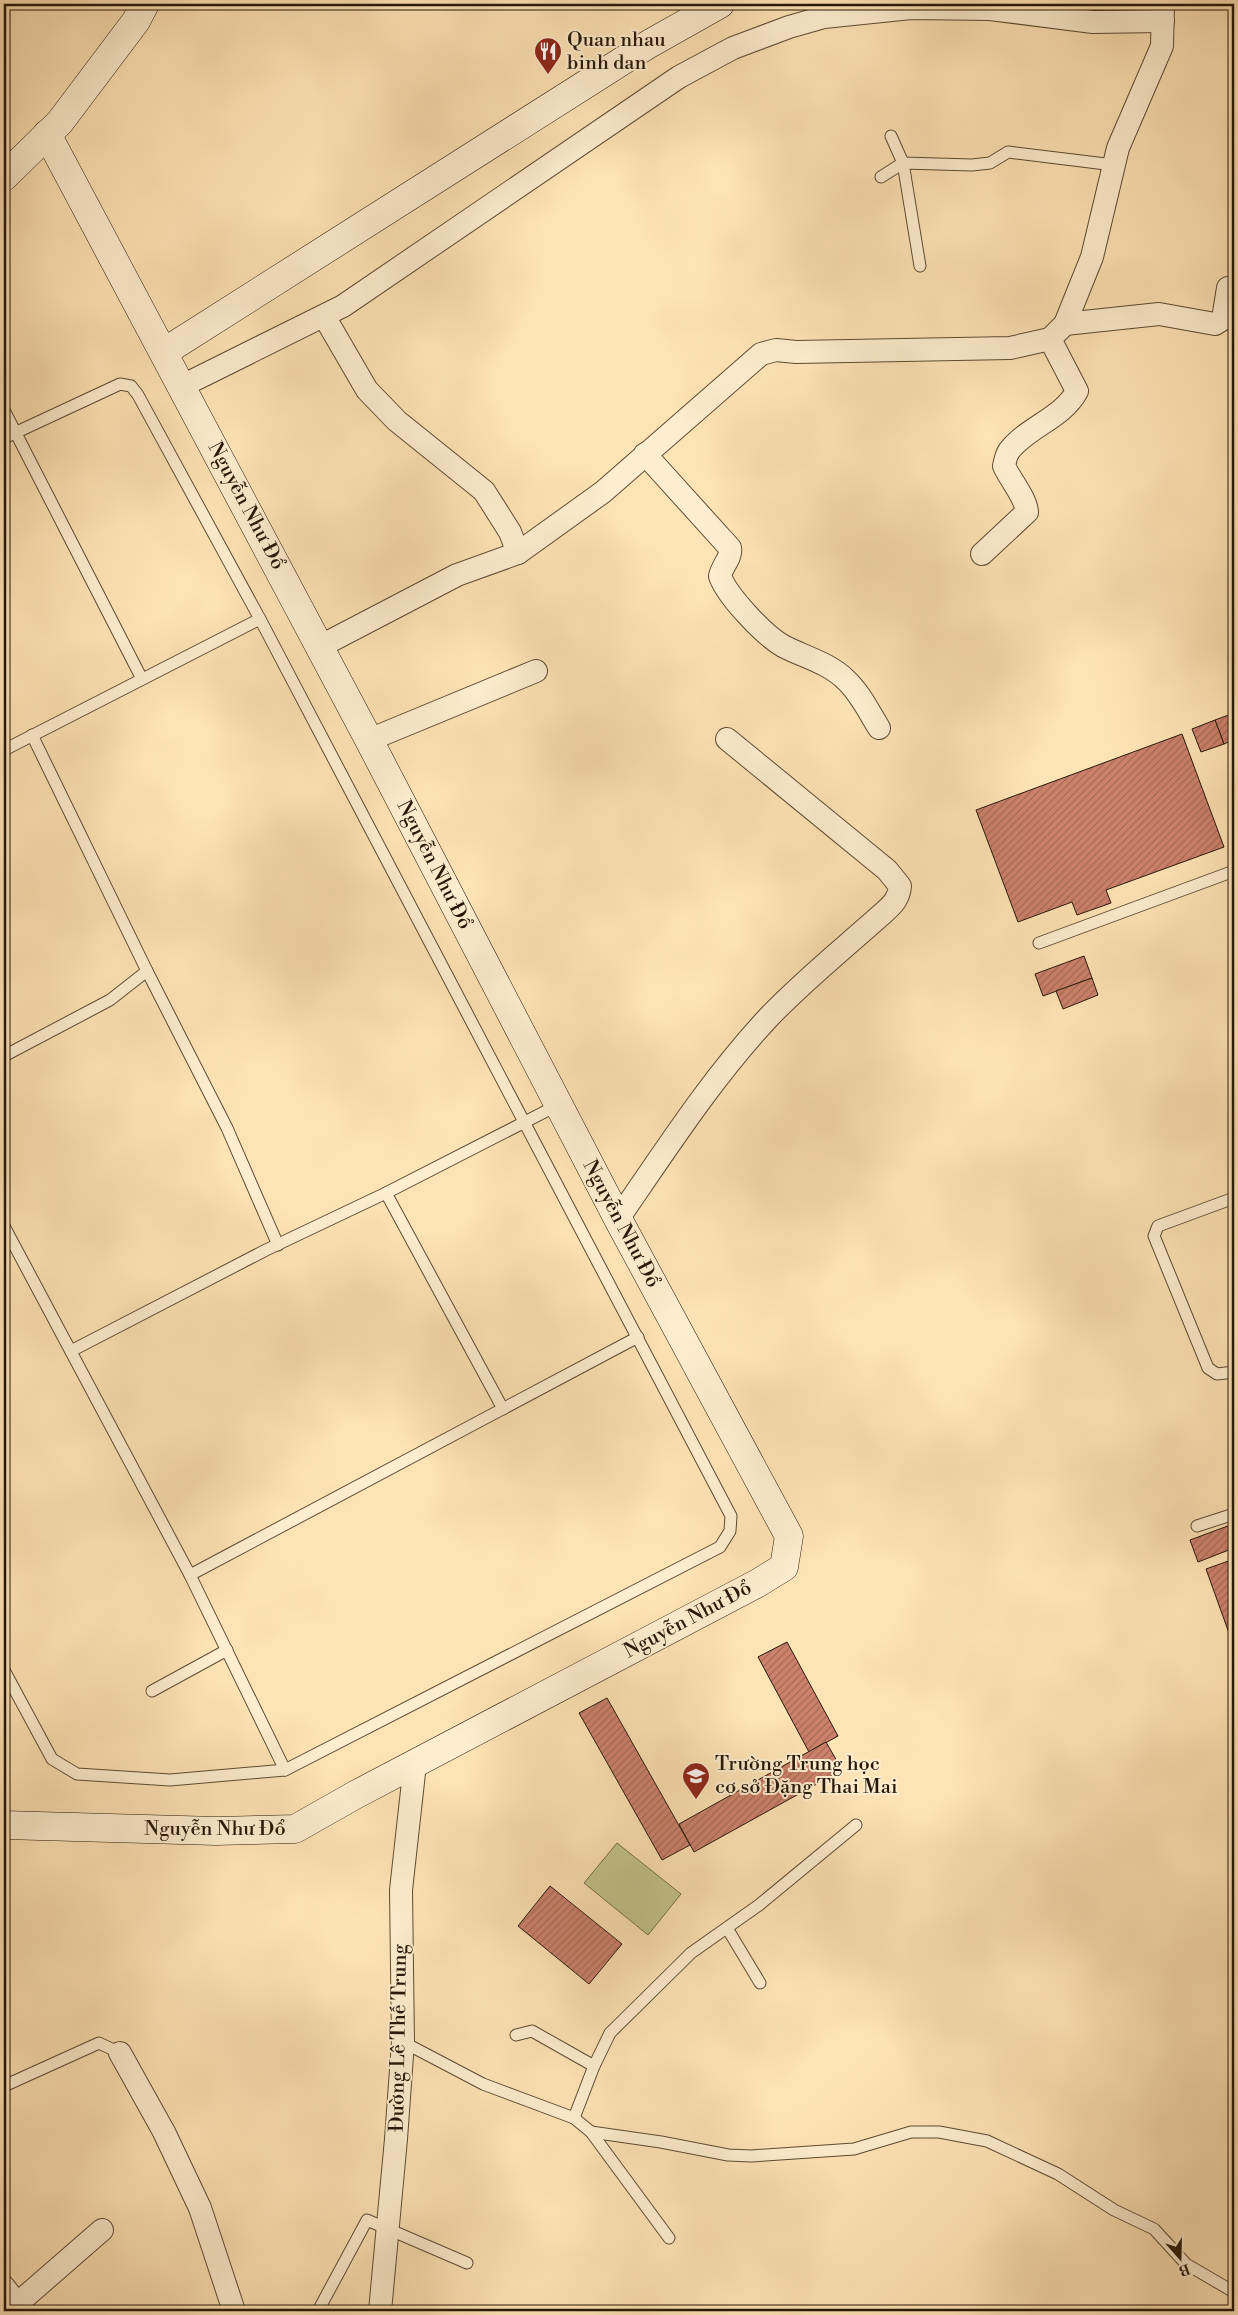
<svg xmlns="http://www.w3.org/2000/svg" width="1238" height="2315" font-family="'Libre Bodoni',serif">
<style>
.green{fill:#c3c38b;stroke:#756d4a}
.building{fill:url(#building-hatch);stroke:#271708}
.lines{fill:none;stroke-linecap:round;stroke-linejoin:round}
.lane-casing{stroke:#5d4a33;stroke-width:13}
.street-casing{stroke:#5d4a33;stroke-width:24}
.secondary-casing{stroke:#271708;stroke-width:29}
.lane{stroke:#feedcf;stroke-width:11}
.street{stroke:#feedcf;stroke-width:22}
.secondary{stroke:#feedcf;stroke-width:28}
.labels{text-anchor:middle;dominant-baseline:central;stroke-width:4;stroke-linejoin:round;paint-order:stroke}
.poi-label{font-size:20px;fill:#271708;stroke:#feedcf;text-anchor:start}
.street-label{font-size:20px;fill:#271708;stroke:#feedcf}
</style>
<defs>
<pattern id="building-hatch" width="6" height="6" patternUnits="userSpaceOnUse" patternTransform="scale(1.25)"><rect width="6" height="6" fill="#cd826c"/><path d="M-1 1l2-2M0 6l6-6M5 7l2-2" fill="none" stroke="#a66957"/></pattern>
</defs>
<rect width="100%" height="100%" fill="#fee3b5"/>
<filter id="stains"><feTurbulence type="fractalNoise" baseFrequency=".004" numOctaves="4"/><feColorMatrix values="0 0 0 0 .2 0 0 0 0 .09 0 0 0 0 .02 0 0 0 .5 -.17"/></filter>
<radialGradient id="worn" r=".72"><stop offset=".6" stop-color="#630" stop-opacity="0"/><stop offset="1" stop-color="#630" stop-opacity=".3"/></radialGradient>
<polygon class="green" points="617,1843 681,1894 648,1935 584,1883"/>
<g class="building">
<polygon points="1234,713 1234,743 1233,740 1224,744 1215,720"/>
<polygon points="1215,720 1224,744 1201,752 1192,729"/>
<polygon points="1182,734 1224,847 1106,890 1111,903 1077,915 1072,902 1018,922 976,810"/>
<polygon points="1084,956 1092,978 1043,996 1035,974"/>
<polygon points="1092,978 1098,995 1063,1009 1056,991"/>
<polygon points="1233,1524 1234,1548 1198,1562 1190,1540"/>
<polygon points="1234,1559 1234,1647 1206,1569"/>
<polygon points="787,1642 838,1736 809,1752 758,1657"/>
<polygon points="607,1698 690,1845 662,1860 579,1713"/>
<polygon points="826,1742 842,1770 694,1852 679,1824"/>
<polygon points="550,1886 622,1944 589,1984 518,1926"/>
</g>
<g class="lines">
<g class="lane-casing">
<g id="lane">
<polyline points="891,136 903,163 920,266"/>
<polyline points="881,177 903,163 972,165 990,163 1008,152 1114,165"/>
<polyline points="4,410 142,679"/>
<polyline points="4,438 120,384 131,386 138,395 260,619 731,1516 730,1531 720,1547 285,1770 170,1780 77,1774 52,1759 4,1670"/>
<polyline points="32,735 147,971"/>
<polyline points="4,750 260,619"/>
<polyline points="1039,943 1234,871"/>
<polyline points="4,1056 110,1000 147,971 227,1128 278,1245"/>
<polyline points="386,1193 503,1409"/>
<polyline points="1234,1198 1158,1226 1154,1236 1208,1368 1217,1374 1234,1372"/>
<polyline points="4,1226 190,1575 285,1770"/>
<polyline points="71,1351 266,1250 386,1193 558,1105"/>
<polyline points="1197,1526 1234,1514"/>
<polyline points="190,1575 638,1337"/>
<polyline points="152,1691 227,1650"/>
<polyline points="727,1928 760,1983"/>
<polyline points="516,2035 532,2031 594,2066"/>
<polyline points="403,2042 483,2084 574,2118 594,2066 610,2033 691,1953 759,1905 856,1825"/>
<polyline points="4,2086 99,2043 120,2053"/>
<polyline points="574,2118 591,2132 669,2238"/>
<polyline points="591,2132 661,2142 728,2155 751,2156 854,2149 911,2132 939,2132 987,2141 1058,2174 1114,2210 1154,2229 1186,2264 1234,2292"/>
<polyline points="318,2311 367,2220 467,2263"/>
</g>
</g>
<g class="street-casing">
<g id="street">
<polyline points="324,316 367,390 397,421 484,491 510,532 518,553"/>
<polyline points="1065,324 1159,314 1215,324 1223,319 1228,288"/>
<polyline points="182,386 343,306 679,77 733,48 789,27 824,17 911,8 990,9 1093,22 1163,21"/>
<path d="M 645,454 L 730,548 C 732,557 722,566 720,576 C 727,596 764,635 783,646 C 804,657 829,663 846,680 C 860,693 869,712 879,728"/>
<path d="M 982,554 L 1027,512 C 1026,498 1011,481 1004,466 C 1005,462 1006,455 1009,451 C 1027,427 1063,418 1077,391 L 1050,339"/>
<polyline points="319,647 457,575 518,553 603,492 761,354 776,350 796,352 1010,348 1050,339 1065,324 1092,257 1118,148 1162,46 1163,4"/>
<polyline points="369,740 536,671"/>
<path d="M 618,1219 C 665,1151 711,1079 768,1018 C 803,981 843,949 881,915 C 891,906 899,900 900,886 L 887,870 L 727,739"/>
<polyline points="120,2053 164,2132 200,2208 234,2311"/>
<polyline points="4,2287 22,2311"/>
<polyline points="17,2304 102,2230"/>
<polyline points="380,2311 396,2139 403,2042 401,1890 415,1764"/>
</g>
</g>
<g class="secondary-casing">
<g id="secondary">
<polyline points="4,177 60,122 136,21 145,4"/>
<polyline points="164,352 649,44 720,4"/>
<polyline points="4,1825 216,1831 295,1829 355,1795 758,1583 784,1567 789,1536 618,1219 369,740 47,134"/>
</g>
</g>
<use href="#lane" class="lane"/>
<use href="#street" class="street"/>
<use href="#secondary" class="secondary"/>
</g>
<defs>
<g id="restaurant-pin" transform="scale(1.4375)"><path d="M0 17L-7.5 6A9.5 9.5 0 1 1 7.5 6Z" fill="#8f2418" stroke="#feedcf"/><path d="M-5-6h1v4h1v-4h1v4h1v-4h1v5L-1.5 .5V6h-2V.5L-5-1ZM5-6V6H3V1.5H1.5Q1.5-4 5-6Z" fill="#fff"/></g>
<g id="school-pin" transform="scale(1.4375)"><path d="M0 17L-7.5 6A9.5 9.5 0 1 1 7.5 6Z" fill="#8f2418" stroke="#feedcf"/><path d="M0-5L7-2L0 1L-7-2ZM-4 1L0 2.5L4 1V4Q0 6-4 4Z" fill="#fff"/></g>
</defs>
<g fill-rule="evenodd">
<use href="#restaurant-pin" x="548" y="51"/>
<use href="#school-pin" x="696" y="1776"/>
</g>
<g class="labels">
<g class="poi-label">
<text x="567" y="40">Quan nhau<tspan x="567" dy="23">binh dan</tspan></text>
<text x="715" y="1764">Trường Trung học<tspan x="715" dy="23">cơ sở Đặng Thai Mai</tspan></text>
</g>
<g class="street-label">
<text transform="translate(246 506) rotate(62)">Nguyễn Như Đổ</text>
<text transform="translate(434 865) rotate(63)">Nguyễn Như Đổ</text>
<text transform="translate(621 1224) rotate(62)">Nguyễn Như Đổ</text>
<text transform="translate(688 1620) rotate(-28)">Nguyễn Như Đổ</text>
<text x="215" y="1829">Nguyễn Như Đổ</text>
<text transform="translate(399 2038) rotate(-89)">Đường Lê Thế Trung</text>
</g>
</g>
<rect width="1238" height="2315" fill="none" stroke="#fee3b5" stroke-width="20"/>
<rect x="5" y="5" width="1228" height="2305" fill="none" stroke="#271708" stroke-width="2.5"/>
<rect x="10" y="10" width="1218" height="2295" fill="none" stroke="#271708"/>
<g transform="translate(1180 2258) rotate(160)" stroke="#feedcf" stroke-width="4" paint-order="stroke">
<path d="M0-4L9 19L0 12L-9 19Z" fill="#271708"/>
<text y="-8" font-size="14" font-weight="bold" text-anchor="middle" fill="#271708">B</text>
</g>
<rect width="100%" height="100%" filter="url(#stains)"/>
<rect width="100%" height="100%" fill="url(#worn)"/>
</svg>
